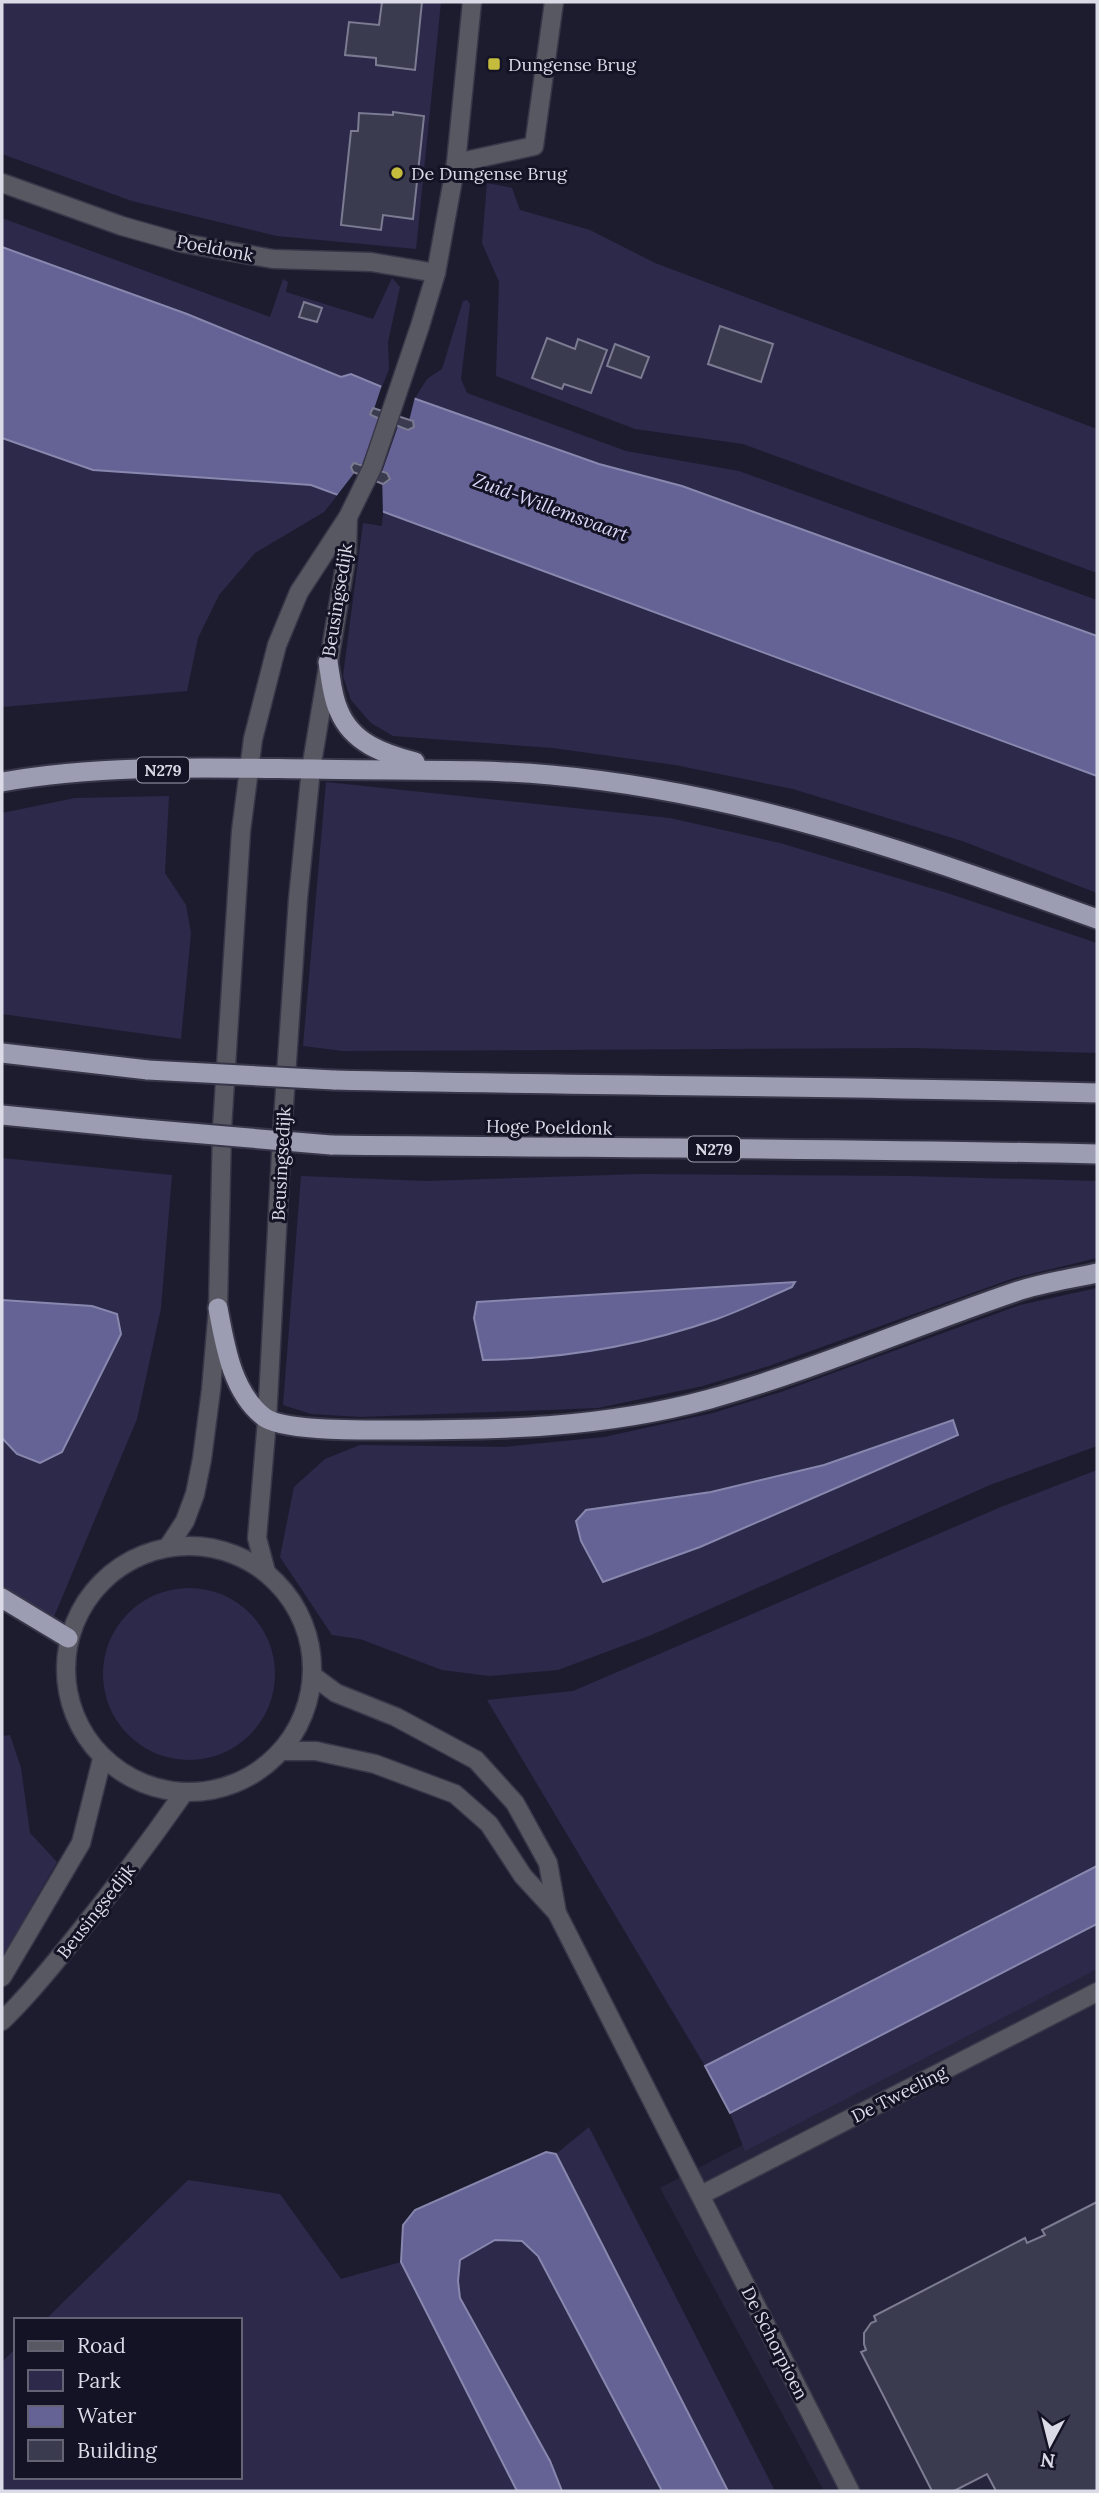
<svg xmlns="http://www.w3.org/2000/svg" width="1099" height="2493" font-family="Lora,serif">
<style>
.built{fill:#26243c}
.green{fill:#2c294b;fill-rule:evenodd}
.water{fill:#656395;stroke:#8887ae;stroke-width:2}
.pier{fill:#1d1c2f}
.building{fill:#3b3b50;stroke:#7b7b92;stroke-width:2}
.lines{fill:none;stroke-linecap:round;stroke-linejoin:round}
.service-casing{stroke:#383749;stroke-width:21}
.minor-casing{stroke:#383749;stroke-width:21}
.tertiary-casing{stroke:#383749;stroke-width:21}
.trunk-casing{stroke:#383749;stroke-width:23}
.service{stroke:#585862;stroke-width:18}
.minor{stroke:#585862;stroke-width:18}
.tertiary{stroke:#585862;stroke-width:18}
.trunk{stroke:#9c9cb2;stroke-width:19}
.trunk-bridge-casing{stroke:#383749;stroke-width:23;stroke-linecap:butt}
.trunk-bridge{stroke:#9c9cb2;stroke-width:19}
.poi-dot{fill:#c5bc3d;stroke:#141325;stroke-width:2.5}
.labels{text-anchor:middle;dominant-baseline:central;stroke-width:6;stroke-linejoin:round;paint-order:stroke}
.shield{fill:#141325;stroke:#9f9fae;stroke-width:2}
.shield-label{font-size:16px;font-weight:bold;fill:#dbdbe8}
.poi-label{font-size:18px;fill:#dbdbe8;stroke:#141325;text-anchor:start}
.street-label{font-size:18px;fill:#dbdbe8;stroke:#141325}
.water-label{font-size:19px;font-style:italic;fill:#d9d9f9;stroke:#141325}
</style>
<rect width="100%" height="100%" fill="#1d1c2f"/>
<polygon class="built" points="1097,1960 1097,2491 824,2491 660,2188"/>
<g class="green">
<polygon points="2,2 441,2 416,249 277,236 132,201 2,154"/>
<polygon points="487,183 512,188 520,210 590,230 655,263 1097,429 1097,573 743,444 635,429 496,376 499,282 482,243"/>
<polygon points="2,218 270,317 283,279 288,282 286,292 373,319 392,278 400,287 388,342 389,369 382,387 351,374 341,377 187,314 2,247"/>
<polygon points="467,300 470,304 461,379 467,393 626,451 739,471 1097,600 1097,636 682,486 599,464 415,398 427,379 442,369 463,301"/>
<polygon points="2,438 93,470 311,485 337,496 324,512 255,553 219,595 198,638 187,691 2,707"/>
<polygon points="383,512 1097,776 1097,893 962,841 793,789 675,765 553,748 393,736 371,723 351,700 343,676 363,523 382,526"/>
<polygon points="326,782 670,818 780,843 944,892 1097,943 1097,1053 916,1048 343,1051 303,1046"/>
<polygon points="169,796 165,873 186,905 191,933 181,1039 2,1014 2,813 75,798"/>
<polygon points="2,1158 172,1175 161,1308 137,1419 53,1619 2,1588 2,1438 17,1454 92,1306 2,1300"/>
<path d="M 642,1174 L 907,1176 L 1097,1181 L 1097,1258 L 1014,1278 L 769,1366 L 703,1386 L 598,1408 L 361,1417 L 311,1414 L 283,1405 L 301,1176 L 426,1181 ZM 794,1282 L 474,1318 L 478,1302 Z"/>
<path d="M 1097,1288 L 1097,1446 L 990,1485 L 649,1636 L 558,1670 L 489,1676 L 442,1670 L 360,1639 L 332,1635 L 280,1557 L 294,1487 L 325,1459 L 360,1445 L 504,1447 L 604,1437 L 713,1413 L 781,1392 L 1020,1305 ZM 952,1420 L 957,1435 L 700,1547 L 581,1541 L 576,1521 L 586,1510 L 711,1492 L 824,1465 Z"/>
<polygon points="1097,1470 1097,1866 705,2066 487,1700 573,1691 1001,1507"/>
<circle cx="189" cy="1674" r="86"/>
<polygon points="10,1735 21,1768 30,1833 57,1862 2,1957 2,1736"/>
<polygon points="1097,1924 1097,1969 745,2151 730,2113"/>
<polygon points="589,2127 775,2491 728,2491 556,2154"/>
<polygon points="188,2180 280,2194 341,2279 401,2262 517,2491 2,2491 2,2362 16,2348 16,2477 240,2477 240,2320 45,2320"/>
<polygon points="495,2240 522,2241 538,2256 662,2491 562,2491 550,2461 460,2298 458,2281 460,2260"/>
</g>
<g class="water">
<polygon points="2,247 187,314 341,377 351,374 382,387 599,464 682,486 1097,636 1097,776 311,485 93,470 2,438"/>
<path d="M 795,1282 L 792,1287 C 767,1298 742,1310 717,1319 C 643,1345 562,1359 483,1360 L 474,1318 L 477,1302 Z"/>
<polygon points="2,1300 92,1306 117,1314 121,1334 62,1452 40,1463 17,1454 2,1438"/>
<polygon points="953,1420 958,1435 700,1547 603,1582 581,1541 576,1521 586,1510 711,1492 824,1465"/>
<polygon points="1097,1866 1097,1924 730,2113 705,2066"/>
<polygon points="546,2152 556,2154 728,2491 662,2491 538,2256 522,2241 495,2240 460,2260 458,2281 460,2298 550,2461 562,2491 517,2491 401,2262 403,2225 415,2210"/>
</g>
<polygon class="pier" points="382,385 415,397 407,429 398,426 382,472 383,516 335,498 355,472 358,463 362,465 379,418 372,415"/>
<g class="building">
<polygon points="382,2 422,2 415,70 376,65 376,58 345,55 349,22 379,25"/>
<polygon points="393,112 424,116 413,219 383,215 381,230 341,225 351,131 358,131 359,113 393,115"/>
<polygon points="304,302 322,308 317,322 299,317"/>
<polygon points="720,326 773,344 761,382 708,364"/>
<polygon points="547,338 575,349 578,339 607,350 591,393 564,384 562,389 532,378"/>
<polygon points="615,344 649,357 641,378 607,366"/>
<polygon points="373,408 413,421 414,427 408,430 373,416 370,414"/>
<polygon points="354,463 387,473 390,479 383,484 353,472 351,467"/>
<polygon points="1097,2202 1097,2491 996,2491 987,2474 954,2491 932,2491 861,2352 866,2350 864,2344 864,2333 871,2323 876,2321 874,2316 1025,2238 1027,2243 1045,2235 1042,2230"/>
</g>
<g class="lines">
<g class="service-casing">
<polyline id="service" points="456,163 534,146 554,2"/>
</g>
<g class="minor-casing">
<g id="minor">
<polyline points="2,183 122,226 182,243 273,259 371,262 436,273"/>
<polyline points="313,1676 336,1693 396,1717 476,1760 515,1803 548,1863 557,1913"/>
<polyline points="282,1751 316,1751 375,1764 455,1794 489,1824 523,1876 557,1913 850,2491"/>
<polyline points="701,2195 1097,1992"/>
</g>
</g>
<g class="tertiary-casing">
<g id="tertiary">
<circle cx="189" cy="1669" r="123"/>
<polyline points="168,1547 185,1521 195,1494 202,1459 211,1390 218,1308 222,1129 241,831 253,739 277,645 299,592 348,517 372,468 420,326 436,273 456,163 472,2"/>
<polyline points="266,1572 257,1538 267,1420 282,1135 298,899 311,769 347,553 348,517"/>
<polyline points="2,1977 81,1843 102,1759"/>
<path d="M 2,2021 C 28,1996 50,1969 73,1940 C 111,1893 148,1844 183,1794"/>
</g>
</g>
<g class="trunk-casing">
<g id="trunk">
<path d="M 328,662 C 331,678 332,697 339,711 C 352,743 384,754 415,762"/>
<path d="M 2,782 C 104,764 212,768 315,769 C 394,771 472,768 551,775 C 741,792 919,855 1097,919"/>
<polyline points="2,1053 148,1070"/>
<path d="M 334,1080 C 589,1086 843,1086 1097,1093"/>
<polyline points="2,1115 144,1129"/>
<path d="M 331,1145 C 586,1148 842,1148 1097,1154"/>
<path d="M 218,1308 C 225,1346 232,1392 264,1417 C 282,1431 360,1430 384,1430 C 497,1430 600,1429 710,1399 C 814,1370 912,1327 1015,1292 C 1041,1283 1070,1279 1097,1273"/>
<polyline points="2,1598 68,1638"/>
</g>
</g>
<use href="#service" class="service"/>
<use href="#minor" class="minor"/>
<use href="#tertiary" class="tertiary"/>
<use href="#trunk" class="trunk"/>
<g class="trunk-bridge-casing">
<g id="trunk-bridge">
<polyline points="148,1070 334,1080"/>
<polyline points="144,1129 331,1145"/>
</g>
</g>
<use href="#trunk-bridge" class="trunk-bridge"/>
</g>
<g class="poi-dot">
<rect x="487" y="57" width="14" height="14" rx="3.5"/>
<circle cx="397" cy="173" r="7"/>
</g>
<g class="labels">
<g class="shield">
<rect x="137" y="757.5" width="52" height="25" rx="5"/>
<rect x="688" y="1136.5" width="52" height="25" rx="5"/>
</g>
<g class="shield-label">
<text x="163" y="770">N279</text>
<text x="714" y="1149">N279</text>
</g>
<g class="poi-label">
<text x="508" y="64">Dungense Brug</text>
<text x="411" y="173">De Dungense Brug</text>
</g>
<g class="street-label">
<text transform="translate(215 248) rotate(11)">Poeldonk</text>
<text transform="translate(337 600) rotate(-81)">Beusingsedijk</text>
<text transform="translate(549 1127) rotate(1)">Hoge Poeldonk</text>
<text transform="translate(281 1164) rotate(-87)">Beusingsedijk</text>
<text transform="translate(96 1911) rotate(-52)">Beusingsedijk</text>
<text transform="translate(899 2094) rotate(-27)">De Tweeling</text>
<text transform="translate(775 2343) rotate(63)">De Schorpioen</text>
</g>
<g class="water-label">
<text transform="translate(551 507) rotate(20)">Zuid-Willemsvaart</text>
</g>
</g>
<rect width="1099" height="2493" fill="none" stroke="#dbdbe8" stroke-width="7"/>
<rect x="14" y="2318" width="228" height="161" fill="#141325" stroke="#646373" stroke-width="2"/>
<rect x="28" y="2341" width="35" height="10" fill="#585862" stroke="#646373" stroke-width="2"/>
<text x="77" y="2353" font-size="21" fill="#dbdbe8">Road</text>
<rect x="28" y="2370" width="35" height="21" fill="#2c294b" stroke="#646373" stroke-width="2"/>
<text x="77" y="2388" font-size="21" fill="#dbdbe8">Park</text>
<rect x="28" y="2406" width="35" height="21" fill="#656395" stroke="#646373" stroke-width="2"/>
<text x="77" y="2423" font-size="21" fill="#dbdbe8">Water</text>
<rect x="28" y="2440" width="35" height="21" fill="#3b3b50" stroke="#646373" stroke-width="2"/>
<text x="77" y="2458" font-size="21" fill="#dbdbe8">Building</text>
<g transform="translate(1050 2444) rotate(187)" stroke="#141325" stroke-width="5" paint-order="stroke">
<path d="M0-5L12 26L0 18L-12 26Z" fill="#dbdbe8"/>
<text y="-10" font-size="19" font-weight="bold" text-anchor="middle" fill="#dbdbe8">N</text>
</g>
</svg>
